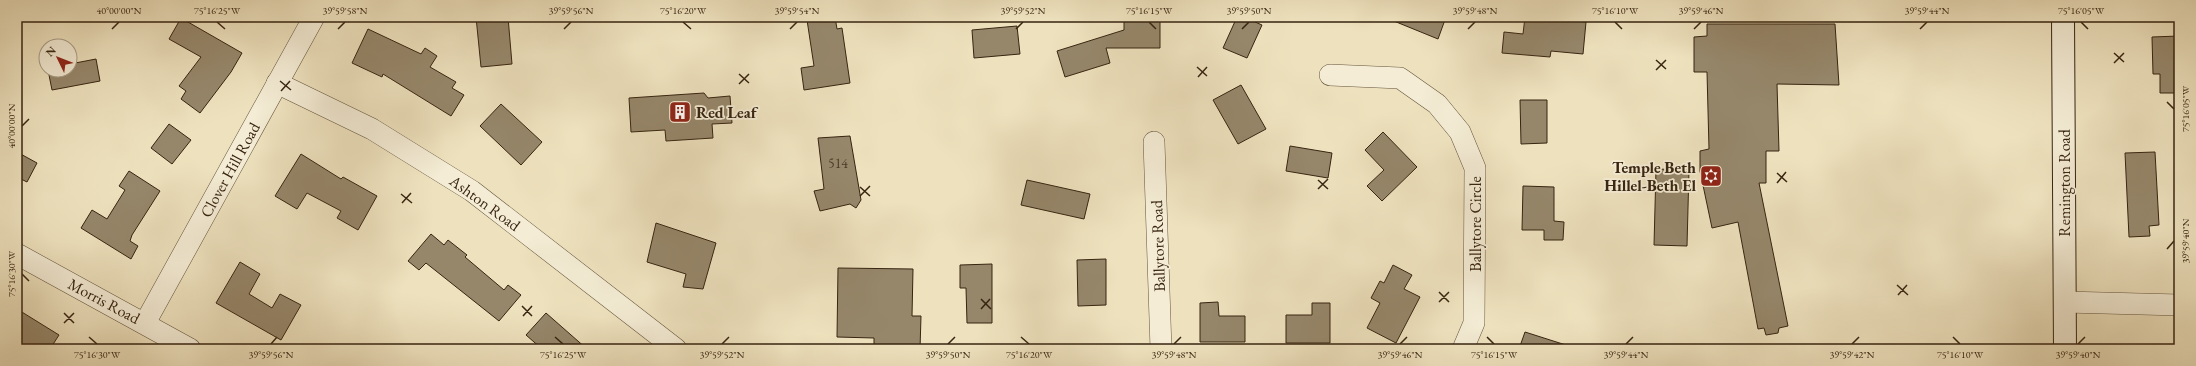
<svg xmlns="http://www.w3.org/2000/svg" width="2196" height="366" font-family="'EB Garamond',serif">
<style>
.building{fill:#96876b;stroke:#372411}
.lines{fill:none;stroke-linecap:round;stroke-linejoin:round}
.minor-casing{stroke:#65543c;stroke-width:22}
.secondary-casing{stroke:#372411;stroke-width:24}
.minor{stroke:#f4ecd5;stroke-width:21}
.secondary{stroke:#f4ecd5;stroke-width:22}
.ticks{fill:none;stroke:#372411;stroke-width:1.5}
.labels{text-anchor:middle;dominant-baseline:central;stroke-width:3.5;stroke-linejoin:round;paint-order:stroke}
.number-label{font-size:14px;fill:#4f3d28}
.poi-label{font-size:16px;font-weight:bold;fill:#372411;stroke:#f4ecd5;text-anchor:start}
.street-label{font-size:16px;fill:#372411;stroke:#f4ecd5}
.neatline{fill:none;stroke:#372411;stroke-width:1.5}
.ticks-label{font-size:10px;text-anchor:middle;fill:#372411}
</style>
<rect width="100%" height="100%" fill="#eee2be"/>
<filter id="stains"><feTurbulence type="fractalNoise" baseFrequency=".005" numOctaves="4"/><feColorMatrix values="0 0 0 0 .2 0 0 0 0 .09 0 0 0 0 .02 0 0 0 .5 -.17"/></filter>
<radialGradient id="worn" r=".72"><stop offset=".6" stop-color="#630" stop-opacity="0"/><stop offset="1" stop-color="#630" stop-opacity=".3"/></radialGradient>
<g class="building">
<polygon points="476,17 508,17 512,64 481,67"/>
<polygon points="825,17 835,17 837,29 842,28 850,83 804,90 801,68 814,66 807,20"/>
<polygon points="1124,17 1160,17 1160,48 1106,48 1110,63 1065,77 1057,51 1124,30"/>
<polygon points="1237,17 1244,17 1262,25 1247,58 1223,48"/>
<polygon points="1384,17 1446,17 1438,39"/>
<polygon points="1525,17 1586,22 1583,54 1551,51 1550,57 1502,53 1504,32 1523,34"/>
<polygon points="181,18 242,53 231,72 200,113 181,99 186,91 179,86 201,57 169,39"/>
<polygon points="1707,24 1835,24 1839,85 1777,84 1779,151 1766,151 1766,183 1759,183 1788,326 1779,328 1778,333 1766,335 1764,328 1758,329 1738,222 1712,228 1700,171 1700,151 1709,149 1707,72 1694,72 1694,37 1707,36"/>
<polygon points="1017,26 1020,54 974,58 972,30"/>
<polygon points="368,29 421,54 425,48 437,56 430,67 456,82 452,88 464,95 451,116 383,74 382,77 352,63"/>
<polygon points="2179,36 2179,93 2160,93 2160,74 2153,74 2152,37"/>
<polygon points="96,59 100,81 52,90 48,70 70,70 70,64"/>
<polygon points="1241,85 1266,129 1238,144 1213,100"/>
<polygon points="704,93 708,98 730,96 732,123 712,124 713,138 666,141 665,130 631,132 629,98"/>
<polygon points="1520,100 1547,100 1547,143 1521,144"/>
<polygon points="501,104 542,142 521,165 480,126"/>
<polygon points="169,124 191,140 172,164 151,148"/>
<polygon points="1383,132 1417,167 1382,201 1367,186 1384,170 1365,150"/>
<polygon points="850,136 861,200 856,208 850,204 820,211 814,191 824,189 818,138"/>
<polygon points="1290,146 1332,153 1328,178 1286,171"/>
<polygon points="17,152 37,163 27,182 17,177"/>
<polygon points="2155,152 2159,225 2149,226 2150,236 2129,237 2125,153"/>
<polygon points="301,154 341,179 343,177 377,196 358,230 337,218 341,211 307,193 297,209 275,196"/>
<polygon points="1656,169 1689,170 1687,246 1654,245"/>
<polygon points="129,171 160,191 132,235 130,241 138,246 131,259 81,228 92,210 107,219 125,190 119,186"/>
<polygon points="1027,180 1090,194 1084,219 1021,205"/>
<polygon points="1523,186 1554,187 1554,221 1564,222 1563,240 1544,240 1544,230 1522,230"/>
<polygon points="656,223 716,243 703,289 683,287 686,274 647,262"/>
<polygon points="431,234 444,245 448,240 467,255 465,257 504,290 508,285 521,295 499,321 426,263 419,270 408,261"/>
<polygon points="1106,259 1106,305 1078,306 1077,260"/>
<polygon points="240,262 260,274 249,294 272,308 280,294 301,305 281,340 216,303"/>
<polygon points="992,264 992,323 967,323 966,288 960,288 960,265"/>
<polygon points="1393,265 1412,275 1404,289 1420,297 1396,343 1367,328 1380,303 1371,298 1380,281 1384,283"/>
<polygon points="838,268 913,269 912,316 921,316 920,349 874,349 874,338 837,337"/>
<polygon points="1218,302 1219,316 1245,316 1245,342 1200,342 1200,303"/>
<polygon points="1312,303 1330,303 1330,343 1286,343 1286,315 1312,315"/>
<polygon points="17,309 59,335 50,349 17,349"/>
<polygon points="546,313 587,349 542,349 526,335"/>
<polygon points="1525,332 1569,346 1569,349 1519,349"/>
</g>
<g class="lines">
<g class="minor-casing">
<g id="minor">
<polyline points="1330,75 1400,78 1437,104 1460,132 1475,168 1474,323 1463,349"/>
<polyline points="277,83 372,129 472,191 676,349"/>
<polyline points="1154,142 1161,349"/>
<polyline points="17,254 190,349"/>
<polyline points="2065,302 2179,305"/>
<polyline points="145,323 314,17"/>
</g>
</g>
<g class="secondary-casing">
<polyline id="secondary" points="2063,17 2065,349"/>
</g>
<use href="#minor" class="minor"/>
<use href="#secondary" class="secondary"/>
</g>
<path class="ticks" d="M 217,22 L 225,29M 683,22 L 691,29M 1149,22 L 1156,29M 1615,22 L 1622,29M 2081,22 L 2088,29M 112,29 L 119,22M 338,29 L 345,22M 564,29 L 571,22M 790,29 L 797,22M 1016,29 L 1023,22M 1242,29 L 1249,22M 1468,29 L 1475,22M 1694,29 L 1701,22M 1920,29 L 1927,22M 2114,53 L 2124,62M 1656,60 L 1666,69M 2114,63 L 2124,53M 1197,67 L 1207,76M 1656,70 L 1666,60M 739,74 L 749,83M 1198,77 L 1207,67M 280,81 L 291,90M 739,84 L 749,74M 281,91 L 290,81M 2167,102 L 2174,109M 22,126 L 29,119M 1777,173 L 1787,182M 1318,180 L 1328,189M 1777,183 L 1786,172M 860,187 L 870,196M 1318,189 L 1328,179M 401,194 L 412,203M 860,196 L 870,186M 402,203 L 411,193M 2167,249 L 2174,241M 22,274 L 29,281M 1897,285 L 1908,295M 1439,292 L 1449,302M 1898,295 L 1907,285M 981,299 L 991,309M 1439,302 L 1449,292M 522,306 L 532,316M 981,309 L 990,299M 64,313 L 74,323M 523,316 L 532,306M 64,323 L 74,313M 89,337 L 97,344M 555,337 L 563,344M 1021,337 L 1029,344M 1487,337 L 1494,344M 1953,337 L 1960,344M 271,344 L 277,337M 722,344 L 729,337M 948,344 L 955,337M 1174,344 L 1181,337M 1400,344 L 1407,337M 1626,344 L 1633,337M 1852,344 L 1859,337M 2078,344 L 2085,337"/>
<defs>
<g id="building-square" transform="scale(1.15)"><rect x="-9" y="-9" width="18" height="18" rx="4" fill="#8f2418" stroke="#f4ecd5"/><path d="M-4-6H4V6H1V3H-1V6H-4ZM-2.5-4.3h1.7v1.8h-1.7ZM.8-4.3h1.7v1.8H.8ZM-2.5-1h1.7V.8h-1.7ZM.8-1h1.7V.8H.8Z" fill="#fff"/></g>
<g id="synagogue-square" transform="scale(1.15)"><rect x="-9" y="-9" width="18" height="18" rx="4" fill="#8f2418" stroke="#f4ecd5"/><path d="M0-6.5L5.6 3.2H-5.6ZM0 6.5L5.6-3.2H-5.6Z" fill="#fff"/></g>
</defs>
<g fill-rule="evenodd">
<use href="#building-square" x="680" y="112"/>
<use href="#synagogue-square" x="1711" y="176"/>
</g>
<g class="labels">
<g class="number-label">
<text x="838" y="163">514</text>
</g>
<g class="poi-label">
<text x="696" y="112">Red Leaf</text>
<text x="1696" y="167" text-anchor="end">Temple Beth<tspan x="1696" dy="18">Hillel-Beth El</tspan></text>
</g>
<g class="street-label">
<text transform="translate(230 170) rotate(-61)">Clover Hill Road</text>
<text transform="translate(2064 183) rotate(-90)">Remington Road</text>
<text transform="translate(485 203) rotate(36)">Ashton Road</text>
<text transform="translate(1475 224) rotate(-90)">Ballytore Circle</text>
<text transform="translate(1158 246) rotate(-92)">Ballytore Road</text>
<text transform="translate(104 301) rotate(28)">Morris Road</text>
</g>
</g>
<rect width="2196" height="366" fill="none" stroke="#eee2be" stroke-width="44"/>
<g transform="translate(58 58) rotate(313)"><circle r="19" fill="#f4ecd5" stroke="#a89c87"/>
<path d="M0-3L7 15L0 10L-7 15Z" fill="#8f2418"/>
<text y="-6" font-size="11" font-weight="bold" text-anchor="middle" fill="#372411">N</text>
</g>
<rect x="22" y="22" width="2152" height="322" class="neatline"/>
<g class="ticks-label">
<text x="119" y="14">40°00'00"N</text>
<text x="217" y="14">75°16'25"W</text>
<text x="345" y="14">39°59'58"N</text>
<text x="571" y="14">39°59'56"N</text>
<text x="683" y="14">75°16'20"W</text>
<text x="797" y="14">39°59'54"N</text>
<text x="1023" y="14">39°59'52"N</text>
<text x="1149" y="14">75°16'15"W</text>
<text x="1249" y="14">39°59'50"N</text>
<text x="1475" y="14">39°59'48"N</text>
<text x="1615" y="14">75°16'10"W</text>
<text x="1701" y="14">39°59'46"N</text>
<text x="1927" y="14">39°59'44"N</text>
<text x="2081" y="14">75°16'05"W</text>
<text transform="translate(2185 109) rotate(-90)" y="4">75°16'05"W</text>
<text transform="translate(11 126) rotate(-90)" y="4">40°00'00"N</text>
<text transform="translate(2185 241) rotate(-90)" y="4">39°59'40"N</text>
<text transform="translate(11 274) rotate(-90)" y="4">75°16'30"W</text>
<text x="97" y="358">75°16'30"W</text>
<text x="271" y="358">39°59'56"N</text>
<text x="563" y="358">75°16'25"W</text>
<text x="722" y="358">39°59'52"N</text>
<text x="948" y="358">39°59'50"N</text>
<text x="1029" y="358">75°16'20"W</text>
<text x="1174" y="358">39°59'48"N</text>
<text x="1400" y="358">39°59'46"N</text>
<text x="1494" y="358">75°16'15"W</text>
<text x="1626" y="358">39°59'44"N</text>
<text x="1852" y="358">39°59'42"N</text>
<text x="1960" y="358">75°16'10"W</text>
<text x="2078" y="358">39°59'40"N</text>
</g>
<rect width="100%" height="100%" filter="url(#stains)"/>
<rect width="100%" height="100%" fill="url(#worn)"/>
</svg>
